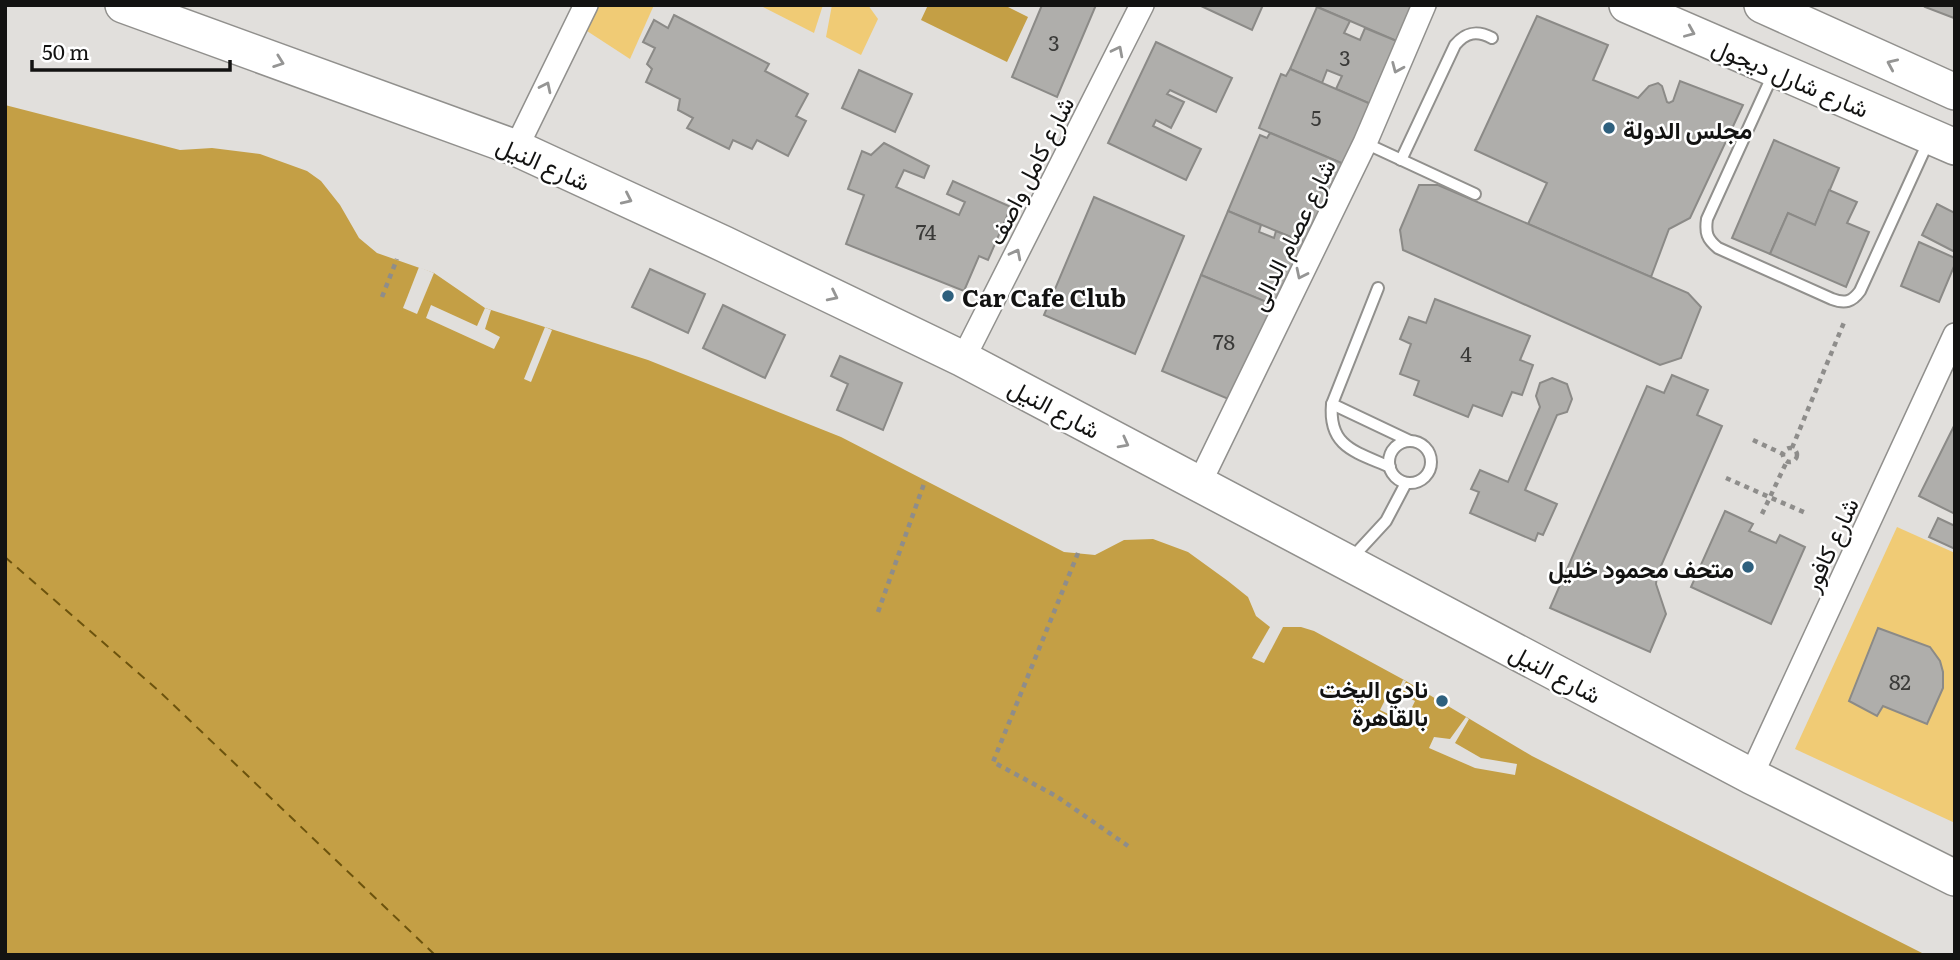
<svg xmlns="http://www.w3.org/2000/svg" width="1960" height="960" font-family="Literata,Vazirmatn,serif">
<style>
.green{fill:#f0cb75}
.water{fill:#c49f45}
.pier{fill:#e1dfdc}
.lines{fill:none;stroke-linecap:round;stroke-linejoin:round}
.ferry{stroke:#6c530d;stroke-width:2;stroke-dasharray:9 7;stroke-linecap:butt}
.building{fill:#afaeab;stroke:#8b8a87;stroke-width:2}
.service-casing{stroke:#91908d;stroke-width:14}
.minor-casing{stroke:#91908d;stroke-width:26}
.primary-casing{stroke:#91908d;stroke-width:38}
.path{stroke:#8e8d8b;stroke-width:4.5;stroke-dasharray:5 5;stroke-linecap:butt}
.service{stroke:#fff;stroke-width:10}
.minor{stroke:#fff;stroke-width:23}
.primary{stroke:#fff;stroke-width:35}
.oneway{stroke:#959594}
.poi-dot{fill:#2e607e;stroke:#fff;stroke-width:2.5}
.labels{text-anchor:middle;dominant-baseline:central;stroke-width:5;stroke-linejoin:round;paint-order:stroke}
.number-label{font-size:21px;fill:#3a3a38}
.street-label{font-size:24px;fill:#131312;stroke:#fff}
.poi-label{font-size:24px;font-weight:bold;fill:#131312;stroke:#fff;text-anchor:start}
</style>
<rect width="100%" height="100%" fill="#e1dfdc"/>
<g class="green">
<polygon points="599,5 654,5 630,59 587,31"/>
<polygon points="759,5 823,5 814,33"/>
<polygon points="832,5 868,5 878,19 861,55 826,37"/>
<polygon points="1897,527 1955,553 1955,823 1795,749"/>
</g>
<g class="water">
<polygon points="928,5 1004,5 1028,17 1007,62 921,20"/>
<polygon points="5,105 180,150 212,148 260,154 307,171 321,181 340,205 359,238 377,253 434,273 485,308 648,360 841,437 1064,552 1095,555 1124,540 1153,539 1188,552 1228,581 1248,597 1256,616 1270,627 1301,627 1314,631 1406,681 1532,756 1926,955 5,955"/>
</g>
<g class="pier">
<polygon points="419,267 434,273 417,314 403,308"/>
<polygon points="431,305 477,326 485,308 491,310 485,329 500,337 494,349 426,318"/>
<polygon points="545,327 552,330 531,382 524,379"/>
<polygon points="1270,627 1283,627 1264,663 1252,658"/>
<polygon points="1403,680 1406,681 1400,693 1415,701 1405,722 1380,710 1390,690 1397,693"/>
<polygon points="1466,717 1469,719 1455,743 1481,758 1517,764 1515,775 1475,768 1429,748 1434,737 1450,739"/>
</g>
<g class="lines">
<polyline class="ferry" points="5,557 159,691 435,955"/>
</g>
<g class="building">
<polygon points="1042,5 1096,5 1057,97 1012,77"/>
<polygon points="1199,5 1263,5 1252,30"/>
<polygon points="1313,5 1415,5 1399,42"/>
<polygon points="1926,5 1955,5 1954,18 1925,7"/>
<polygon points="1317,7 1350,21 1344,33 1360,40 1365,28 1399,42 1373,105 1336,89 1342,76 1327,70 1322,83 1290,69"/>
<polygon points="674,15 769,64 765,71 808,94 796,116 806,121 788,156 757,140 752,149 733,140 729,149 687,128 693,118 678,110 680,99 646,82 652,69 647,64 655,48 643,42 654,20 668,28"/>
<polygon points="1537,16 1608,45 1593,80 1638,98 1649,86 1658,83 1662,86 1667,102 1669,103 1673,101 1680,81 1743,105 1690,218 1669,229 1651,277 1528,224 1547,183 1475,150"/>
<polygon points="1156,42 1232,78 1216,112 1170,90 1167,94 1184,102 1171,128 1156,120 1153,126 1201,149 1186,180 1108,143"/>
<polygon points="1290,69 1373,105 1346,165 1259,128 1281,74 1286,76"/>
<polygon points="859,70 912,94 895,132 842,108"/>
<polygon points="1270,133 1346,165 1313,246 1228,211 1260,135 1267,138"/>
<polygon points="1774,140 1839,168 1815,225 1788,213 1770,254 1732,238"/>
<polygon points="884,143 929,166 924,178 904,170 896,187 959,215 965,202 947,194 953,181 1011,207 988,260 979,256 964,291 846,244 864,195 848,189 862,151 871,155"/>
<polygon points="1419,185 1438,185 1688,293 1701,307 1681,358 1660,365 1403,250 1400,230"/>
<polygon points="1829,190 1857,202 1847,223 1869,232 1846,287 1770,254 1788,213 1815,225"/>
<polygon points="1094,197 1184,236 1135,354 1044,315"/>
<polygon points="1937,204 1955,213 1955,252 1922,235"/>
<polygon points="1228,211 1261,225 1259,232 1274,238 1276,231 1313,246 1286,310 1201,275"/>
<polygon points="1919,242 1955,258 1955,264 1939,302 1901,286"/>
<polygon points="650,269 705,294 688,333 632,307"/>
<polygon points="1201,275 1286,310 1245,406 1162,371"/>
<polygon points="1435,299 1530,336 1520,360 1533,365 1522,395 1512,392 1502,416 1473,405 1468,417 1414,395 1419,381 1400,374 1411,344 1400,339 1409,317 1426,323"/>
<polygon points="723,305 785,335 765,378 703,348"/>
<polygon points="840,356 902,383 883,430 837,410 848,384 831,376"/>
<polygon points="1672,375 1708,390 1697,415 1722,426 1657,575 1656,584 1666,614 1650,652 1550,608 1647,386 1664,393"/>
<polygon points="1552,378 1567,384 1572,399 1567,412 1557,415 1525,490 1557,504 1543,535 1538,533 1535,541 1470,513 1479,492 1471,489 1480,470 1508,482 1540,407 1536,396 1540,383"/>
<polygon points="1955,424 1955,514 1919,496"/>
<polygon points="1725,511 1753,524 1749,531 1776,543 1780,535 1805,547 1771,624 1691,587"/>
<polygon points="1938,518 1955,526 1955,549 1929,537"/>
<polygon points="1878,628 1930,647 1940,661 1943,672 1943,688 1927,724 1883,706 1877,716 1849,701"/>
</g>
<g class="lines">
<g class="service-casing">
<g id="service">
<path d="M 1774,72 L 1707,219 C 1705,233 1707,239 1718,248 L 1832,299 C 1845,304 1852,302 1860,291 L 1929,140"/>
<polyline points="1365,143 1475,194"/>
<path d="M 1401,160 L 1455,45 C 1466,32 1477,30 1492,38"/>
<path d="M 1378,288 L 1332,404 C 1328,447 1356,452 1390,467"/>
<polyline points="1332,404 1410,441"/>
<circle cx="1410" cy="462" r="21"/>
<polyline points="1350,560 1386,521 1406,483"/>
</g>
</g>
<g class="minor-casing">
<g id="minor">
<polyline points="516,148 586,5"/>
<polyline points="963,359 1142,5"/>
<polyline points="1200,482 1365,143 1424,5"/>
<polyline points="1751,776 1955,335"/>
</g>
</g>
<g class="primary-casing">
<g id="primary">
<polyline points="123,5 516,148 724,244 963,359 1751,776 1955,878"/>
<polyline points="1627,5 1955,147"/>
<polyline points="1762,5 1955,92"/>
</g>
</g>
<g class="path">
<polyline points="382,297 397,259"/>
<polyline points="1753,440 1783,454"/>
<circle cx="1790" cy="455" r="7"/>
<polyline points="1792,448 1845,320"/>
<polyline points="1726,478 1808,514"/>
<polyline points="1762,514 1787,461"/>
<polyline points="1078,553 993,762 1056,796 1128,846"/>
<polyline points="878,612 925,481"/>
</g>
<use href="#service" class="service"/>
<use href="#minor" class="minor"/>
<use href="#primary" class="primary"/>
</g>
<defs><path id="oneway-chevron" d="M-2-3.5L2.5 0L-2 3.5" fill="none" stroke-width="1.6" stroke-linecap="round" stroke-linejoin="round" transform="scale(1.75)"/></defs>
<g class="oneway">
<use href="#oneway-chevron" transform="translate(1690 32) rotate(23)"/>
<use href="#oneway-chevron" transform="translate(1118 51) rotate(-63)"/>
<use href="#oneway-chevron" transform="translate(279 62) rotate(20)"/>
<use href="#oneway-chevron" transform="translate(1892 64) rotate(-156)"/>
<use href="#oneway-chevron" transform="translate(1397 68) rotate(113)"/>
<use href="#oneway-chevron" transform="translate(546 87) rotate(-64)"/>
<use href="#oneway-chevron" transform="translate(627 199) rotate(25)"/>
<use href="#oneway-chevron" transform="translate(1016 254) rotate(-63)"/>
<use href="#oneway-chevron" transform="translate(1301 274) rotate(116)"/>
<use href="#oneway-chevron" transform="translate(833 296) rotate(26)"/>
<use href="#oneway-chevron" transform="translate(1124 443) rotate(28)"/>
</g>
<g class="poi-dot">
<circle cx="1609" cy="128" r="7"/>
<circle cx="948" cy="296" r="7"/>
<circle cx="1748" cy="567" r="7"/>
<circle cx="1442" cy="701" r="7"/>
</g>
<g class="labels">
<g class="number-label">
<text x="1054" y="41">3</text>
<text x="1345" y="56">3</text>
<text x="1316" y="116">5</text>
<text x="926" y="230">74</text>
<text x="1224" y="340">78</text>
<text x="1466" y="352">4</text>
<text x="1900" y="680">82</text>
</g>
<g class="street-label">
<text transform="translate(1791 76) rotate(23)">شارع شارل ديجول</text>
<text transform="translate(544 162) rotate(24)">شارع النيل</text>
<text transform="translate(1029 170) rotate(-63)">شارع كامل واصف</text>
<text transform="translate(1291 234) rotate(-64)">شارع عصام الدالى</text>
<text transform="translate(1055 407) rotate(28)">شارع النيل</text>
<text transform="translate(1829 544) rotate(-65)">شارع كافور</text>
<text transform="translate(1556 672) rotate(28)">شارع النيل</text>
</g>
<g class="poi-label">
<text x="1623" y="128">مجلس الدولة</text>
<text x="962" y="296">Car Cafe Club</text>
<text x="1734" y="567" text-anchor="end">متحف محمود خليل</text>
<text x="1428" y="687" text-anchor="end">نادي اليخت<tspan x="1428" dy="28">بالقاهرة</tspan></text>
</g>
</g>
<rect width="1960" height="960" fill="none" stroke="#131312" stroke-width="14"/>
<path d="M32 60v10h198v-10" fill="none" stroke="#131312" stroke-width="3.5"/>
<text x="42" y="60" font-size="21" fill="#131312" stroke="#ffffff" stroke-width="5" paint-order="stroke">50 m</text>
</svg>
